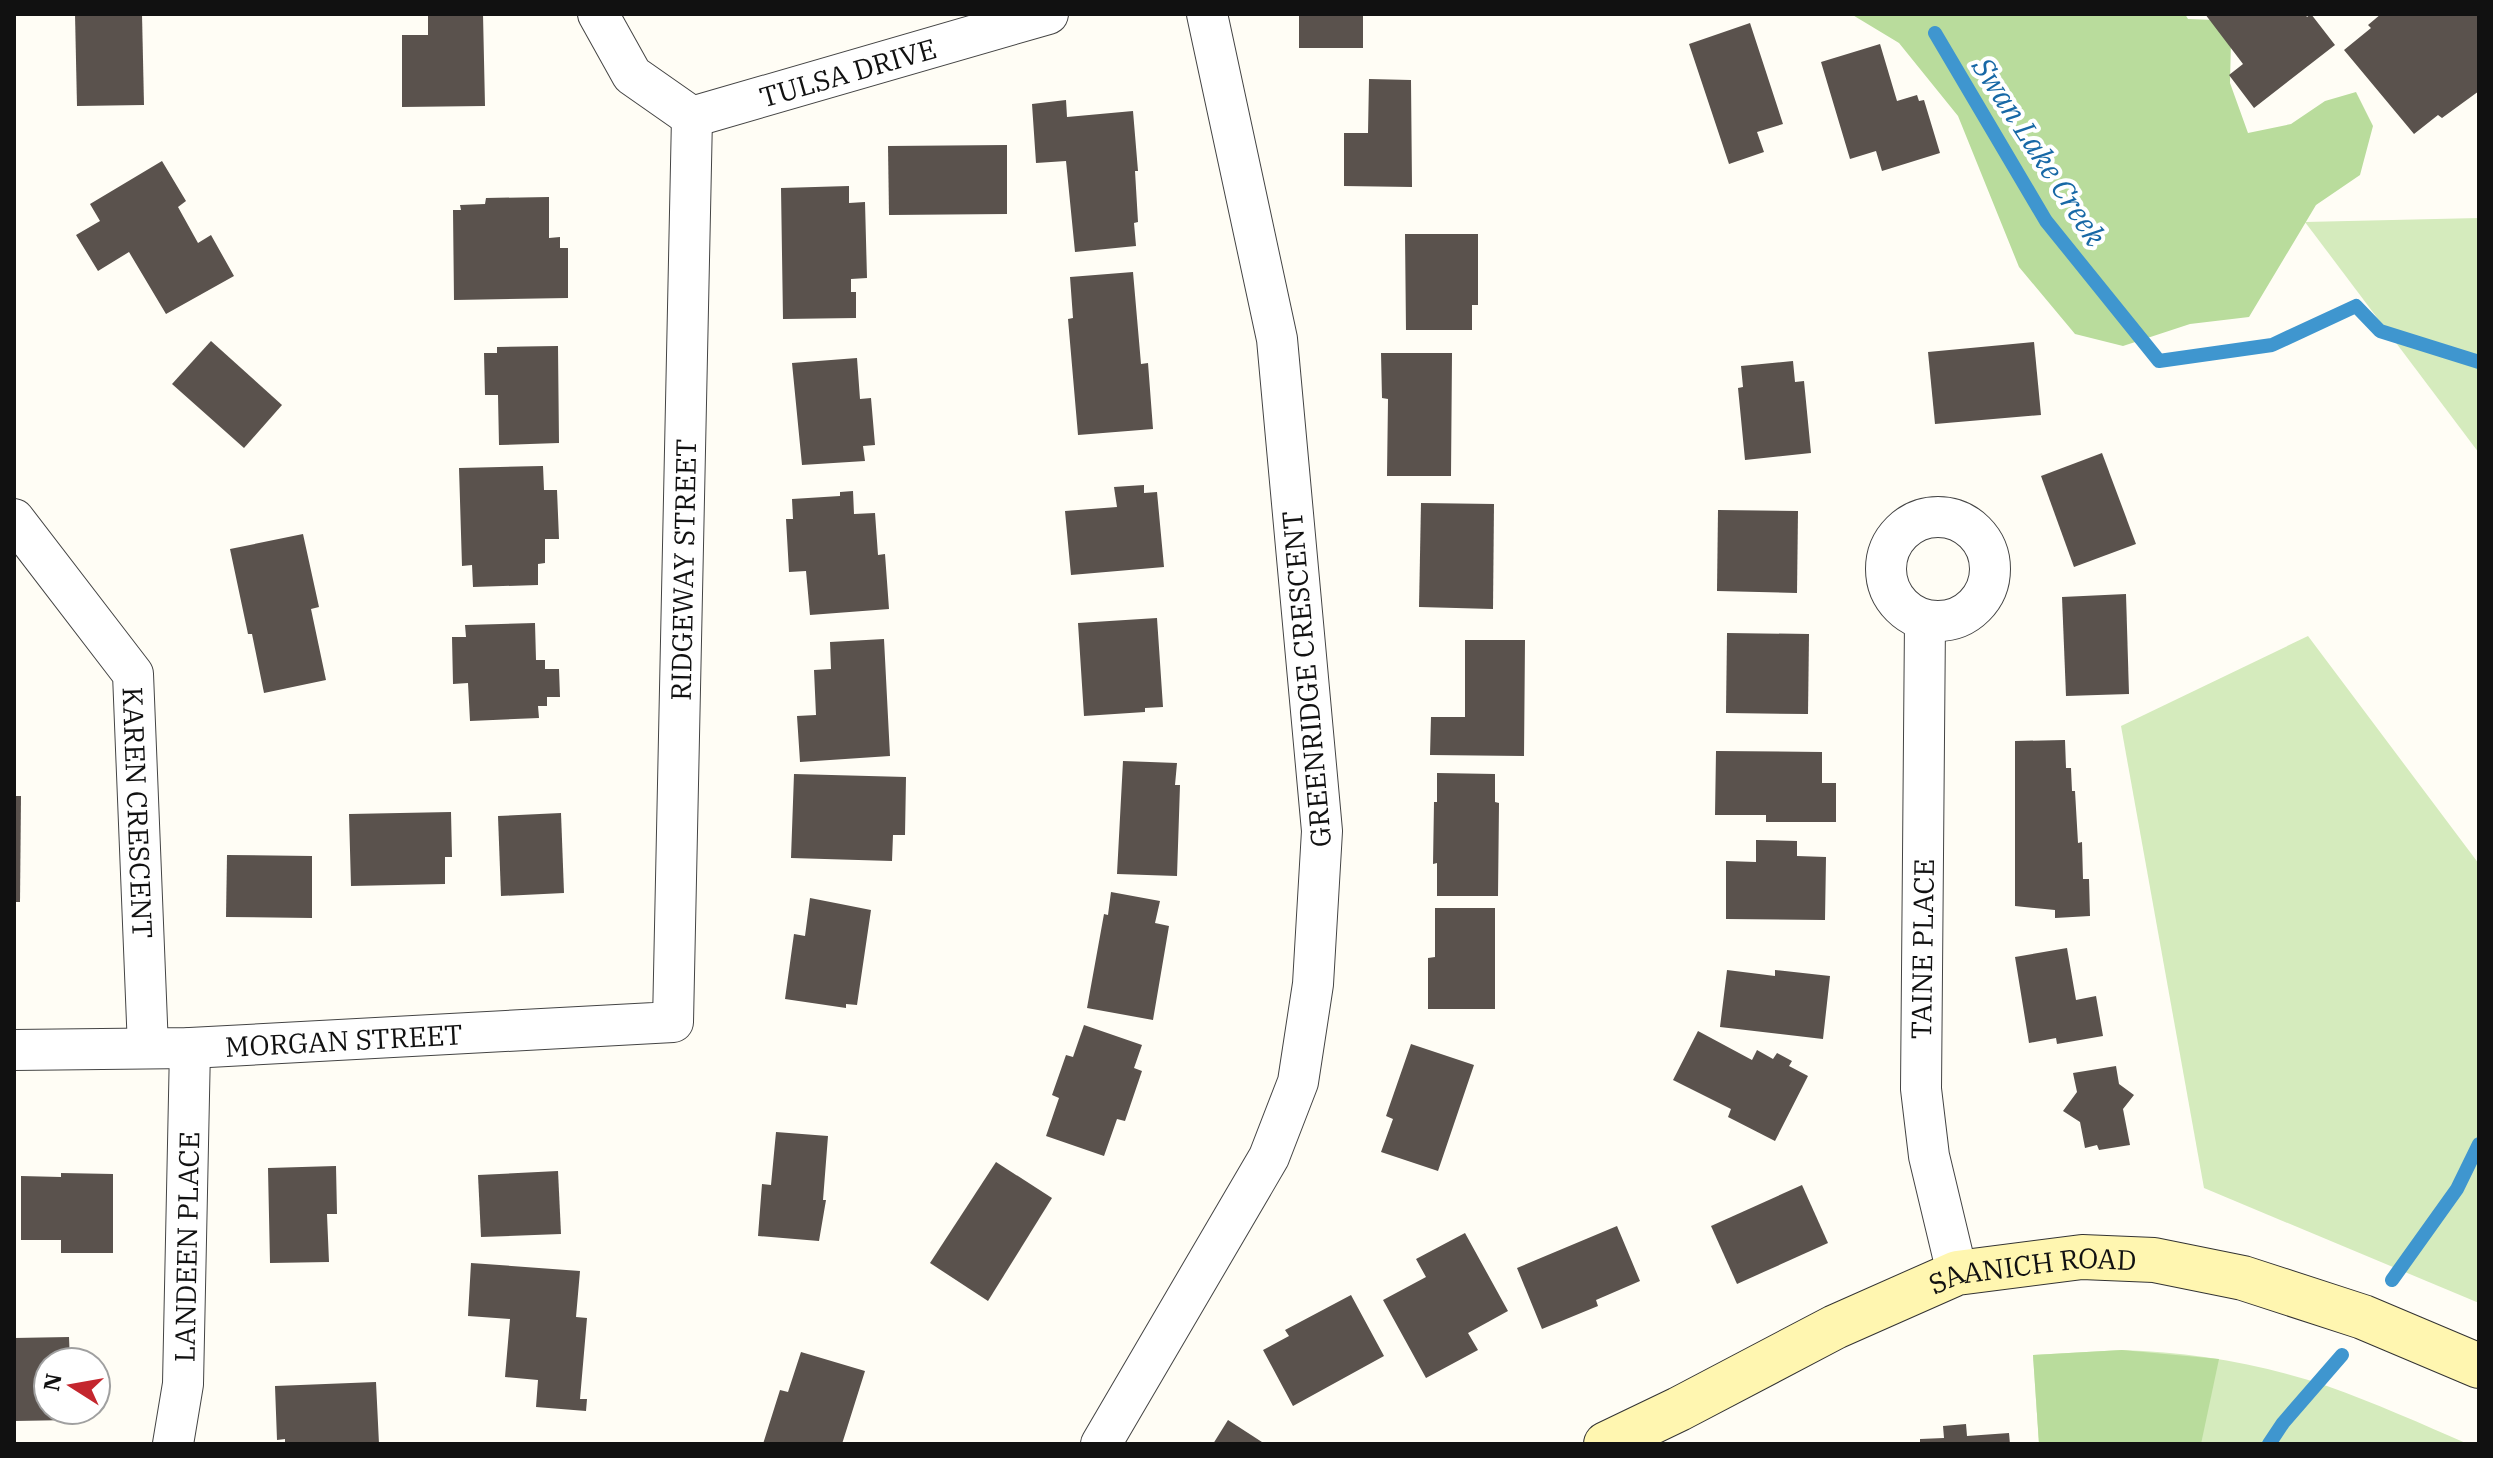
<svg xmlns="http://www.w3.org/2000/svg" width="2493" height="1458" font-family="'IBM Plex Serif',serif">
<style>
.green{fill:#d5ebbd}
.forest{fill:#b9dc9c}
.lines{fill:none;stroke-linecap:round;stroke-linejoin:round}
.stream{stroke:#3f96cf;stroke-width:14}
.building{fill:#5a524d}
.street-casing{stroke:#444;stroke-width:42}
.secondary-casing{stroke:#333;stroke-width:46}
.street{stroke:#fff;stroke-width:40}
.secondary{stroke:#fff6b0;stroke-width:44}
.labels{text-anchor:middle;dominant-baseline:central;stroke-width:8;stroke-linejoin:round;paint-order:stroke}
.street-label{font-size:28px;fill:#111;stroke:#fff}
.water-label{font-size:30px;font-style:italic;fill:#1768a6;stroke:#fff}
</style>
<rect width="100%" height="100%" fill="#fffdf5"/>
<g class="green">
<polygon points="2479,218 2479,453 2305,222"/>
<polygon points="2308,636 2479,864 2479,1303 2204,1188 2121,726"/>
<path d="M 2122,1350 C 2192,1352 2261,1364 2327,1386 C 2375,1403 2422,1424 2468,1444 L 2039,1444 L 2033,1355 Z"/>
</g>
<g class="forest">
<polygon points="1851,14 2185,14 2188,19 2215,20 2231,40 2230,83 2248,133 2291,124 2325,101 2356,92 2373,126 2360,175 2316,205 2249,317 2190,324 2123,346 2075,334 2019,267 1958,116 1899,43"/>
<polygon points="2122,1350 2219,1359 2201,1444 2039,1444 2033,1355"/>
</g>
<g class="lines">
<g class="stream">
<polyline points="1935,33 2046,221 2159,361 2272,345 2356,306 2380,331 2479,362"/>
<polyline points="2392,1280 2457,1189 2479,1144"/>
<polyline points="2269,1444 2283,1423 2342,1355"/>
</g>
</g>
<g class="building">
<polygon points="75,14 142,14 144,105 77,106"/>
<polygon points="428,14 483,14 485,106 402,107 402,35 428,35"/>
<rect x="1299" y="14" width="64" height="34"/>
<polygon points="2205,14 2305,14 2307,17 2311,14 2335,45 2254,108 2229,75 2243,64"/>
<polygon points="2381,14 2479,14 2479,91 2442,118 2438,115 2414,134 2344,50 2371,28 2368,25"/>
<polygon points="1750,23 1783,124 1757,132 1764,152 1729,164 1689,44"/>
<polygon points="1880,44 1897,101 1917,95 1919,101 1924,100 1940,153 1882,171 1876,151 1850,159 1821,62"/>
<polygon points="1369,79 1411,80 1412,187 1344,186 1344,133 1368,133"/>
<polygon points="1066,100 1067,117 1133,111 1138,171 1135,171 1138,222 1134,223 1136,246 1075,252 1066,161 1036,163 1032,104"/>
<polygon points="1007,145 1007,214 889,215 888,146"/>
<polygon points="162,161 186,201 178,207 198,243 211,235 234,276 166,314 129,252 98,271 76,235 100,221 90,204"/>
<polygon points="849,186 849,203 865,202 867,278 851,279 851,292 856,292 856,318 783,319 781,188"/>
<polygon points="549,197 549,238 560,237 560,248 568,248 568,298 454,300 453,210 461,210 460,205 485,204 486,198"/>
<polygon points="1405,234 1478,234 1478,305 1472,305 1472,330 1406,330"/>
<polygon points="1133,272 1141,364 1148,363 1153,429 1078,435 1068,319 1073,318 1070,277"/>
<polygon points="211,341 282,405 244,448 172,384"/>
<polygon points="2034,342 2041,415 1935,424 1928,352"/>
<polygon points="558,346 559,443 499,445 498,395 485,395 484,353 497,353 497,347"/>
<polygon points="1381,353 1452,353 1451,476 1387,476 1388,399 1382,398"/>
<polygon points="857,358 860,399 871,398 875,445 863,446 865,461 802,465 792,363"/>
<polygon points="1793,361 1795,382 1804,381 1811,453 1745,460 1738,388 1743,387 1741,366"/>
<polygon points="2102,453 2136,544 2074,567 2041,476"/>
<polygon points="543,466 544,490 557,490 559,539 545,539 545,563 538,564 538,585 473,587 472,565 462,566 459,468"/>
<polygon points="1144,485 1144,493 1157,492 1164,567 1071,575 1065,511 1117,507 1114,487"/>
<polygon points="853,491 854,514 875,513 878,555 885,554 889,609 810,615 806,571 789,572 786,519 793,519 792,499 840,496 840,492"/>
<polygon points="1421,503 1494,504 1493,609 1419,607"/>
<polygon points="1718,510 1798,511 1797,593 1717,591"/>
<polygon points="303,534 319,607 311,609 326,680 264,693 252,634 248,634 230,549"/>
<polygon points="2126,594 2129,694 2066,696 2062,597"/>
<polygon points="1157,618 1163,707 1145,708 1145,712 1084,716 1078,623"/>
<polygon points="535,623 536,660 545,660 545,669 559,669 560,697 547,697 547,706 538,706 539,718 470,721 468,683 453,684 452,637 466,637 465,625"/>
<polygon points="1727,633 1809,634 1808,714 1726,713"/>
<polygon points="884,639 890,756 800,762 797,716 816,715 814,670 831,669 830,642"/>
<polygon points="1465,640 1525,640 1524,756 1430,755 1431,717 1465,717"/>
<polygon points="2065,740 2066,768 2071,768 2072,791 2075,791 2078,843 2082,842 2083,879 2089,879 2090,916 2055,918 2055,910 2015,906 2015,741"/>
<polygon points="1716,751 1822,752 1822,783 1836,783 1836,822 1766,822 1766,815 1715,815"/>
<polygon points="1123,761 1177,763 1175,785 1180,785 1177,876 1117,874"/>
<polygon points="1437,773 1495,774 1495,802 1499,803 1498,896 1437,896 1437,863 1433,864 1434,802 1437,802"/>
<polygon points="794,774 906,777 905,835 893,835 892,861 791,858"/>
<polygon points="14,796 21,796 20,902 14,902"/>
<polygon points="451,812 452,857 445,857 445,884 351,886 349,814"/>
<polygon points="561,813 564,893 501,896 498,816"/>
<polygon points="1756,840 1797,841 1797,856 1826,857 1825,920 1726,919 1726,861 1756,862"/>
<polygon points="227,855 312,856 312,918 226,917"/>
<polygon points="1111,892 1160,901 1155,923 1169,926 1153,1020 1087,1008 1104,914 1108,915"/>
<polygon points="810,898 871,910 857,1005 846,1004 846,1008 785,999 794,934 805,936"/>
<polygon points="1435,908 1495,908 1495,1009 1428,1009 1428,958 1435,957"/>
<polygon points="2067,948 2076,1000 2096,996 2103,1036 2057,1044 2056,1038 2029,1043 2015,957"/>
<polygon points="1727,970 1775,976 1775,970 1830,976 1823,1039 1720,1027"/>
<polygon points="1084,1025 1142,1045 1134,1068 1142,1071 1125,1121 1117,1119 1104,1156 1046,1136 1059,1098 1052,1095 1066,1055 1073,1057"/>
<polygon points="1698,1031 1752,1060 1757,1050 1773,1059 1777,1053 1792,1061 1789,1066 1808,1076 1775,1141 1728,1117 1731,1109 1673,1080"/>
<polygon points="1411,1044 1474,1065 1438,1171 1381,1152 1393,1119 1386,1116"/>
<polygon points="2116,1066 2119,1084 2134,1095 2123,1109 2130,1145 2099,1150 2097,1145 2085,1148 2080,1122 2063,1111 2077,1092 2073,1073"/>
<polygon points="776,1132 828,1136 823,1200 826,1200 819,1241 758,1236 762,1184 771,1185"/>
<polygon points="996,1162 1052,1198 988,1301 930,1263"/>
<polygon points="336,1166 337,1214 327,1214 329,1262 270,1263 268,1168"/>
<polygon points="558,1171 561,1234 481,1237 478,1175"/>
<polygon points="61,1173 113,1174 113,1253 61,1253 61,1240 21,1240 21,1176 61,1177"/>
<polygon points="1802,1185 1828,1243 1737,1284 1711,1226"/>
<polygon points="1617,1226 1640,1281 1596,1300 1598,1306 1542,1329 1517,1268"/>
<polygon points="1465,1233 1508,1311 1468,1333 1478,1350 1426,1378 1383,1300 1426,1277 1416,1259"/>
<polygon points="471,1263 580,1271 576,1317 587,1318 580,1399 587,1399 586,1411 536,1407 538,1380 505,1377 510,1319 468,1316"/>
<polygon points="1351,1295 1384,1356 1293,1406 1263,1350 1289,1336 1285,1330"/>
<polygon points="69,1337 70,1362 48,1362 48,1410 71,1410 71,1420 14,1421 14,1338"/>
<polygon points="801,1352 865,1371 842,1444 763,1444 780,1390 788,1392"/>
<polygon points="376,1382 379,1444 285,1444 285,1439 277,1440 275,1386"/>
<polygon points="1228,1420 1265,1444 1213,1444"/>
<polygon points="1966,1424 1967,1436 2009,1433 2010,1444 1920,1444 1920,1439 1944,1438 1943,1426"/>
</g>
<g class="lines">
<g class="street-casing">
<g id="street">
<polyline points="598,14 632,75 692,117"/>
<path id="s1" d="M 692,117 L 1048,14"/>
<circle cx="1938" cy="569" r="52"/>
<path id="s2" d="M 14,519 L 133,674 L 148,1048"/>
<polyline points="1925,621 1921,1089 1929,1156 1957,1273"/>
<path id="s3" d="M 14,1050 L 190,1048 L 673,1022 L 692,117"/>
<path id="s4" d="M 173,1444 L 183,1384 L 190,1048"/>
<polyline points="1101,1444 1269,1157 1298,1082 1313,984 1322,831 1277,339 1207,14"/>
</g>
</g>
<g class="secondary-casing">
<g id="secondary">
<path id="s5" d="M 1606,1444 L 1679,1409 L 1835,1327 L 1957,1273 L 2082,1257 L 2154,1260 L 2243,1278 L 2363,1317 L 2479,1366"/>
</g>
</g>
<use href="#street" class="street"/>
<use href="#secondary" class="secondary"/>
</g>
<g class="labels">
<g class="street-label">
<text stroke="none"><textPath href="#s1" startOffset="162">TULSA DRIVE</textPath></text>
<text stroke="none"><textPath href="#s3" startOffset="1112">RIDGEWAY STREET</textPath></text>
<text transform="translate(1306 679) rotate(-95)">GREENRIDGE CRESCENT</text>
<text stroke="none"><textPath href="#s2" startOffset="334">KAREN CRESCENT</textPath></text>
<text transform="translate(1922 949) rotate(-89)">TAINE PLACE</text>
<text stroke="none"><textPath href="#s3" startOffset="330">MORGAN STREET</textPath></text>
<text stroke="none"><textPath href="#s4" startOffset="198">LANDEEN PLACE</textPath></text>
<text stroke="none"><textPath href="#s5" startOffset="466">SAANICH ROAD</textPath></text>
</g>
<g class="water-label">
<text transform="translate(2040 151) rotate(57)">Swan Lake Creek</text>
</g>
</g>
<rect width="2493" height="1458" fill="none" stroke="#111111" stroke-width="32"/>
<g transform="translate(72 1386) rotate(281)"><circle r="38" fill="#ffffff" stroke="#a0a0a0" stroke-width="2"/>
<path d="M0-6L14 30L0 20L-14 30Z" fill="#c4262e"/>
<text y="-12" font-size="22" font-weight="bold" text-anchor="middle" fill="#111111">N</text>
</g>
</svg>
